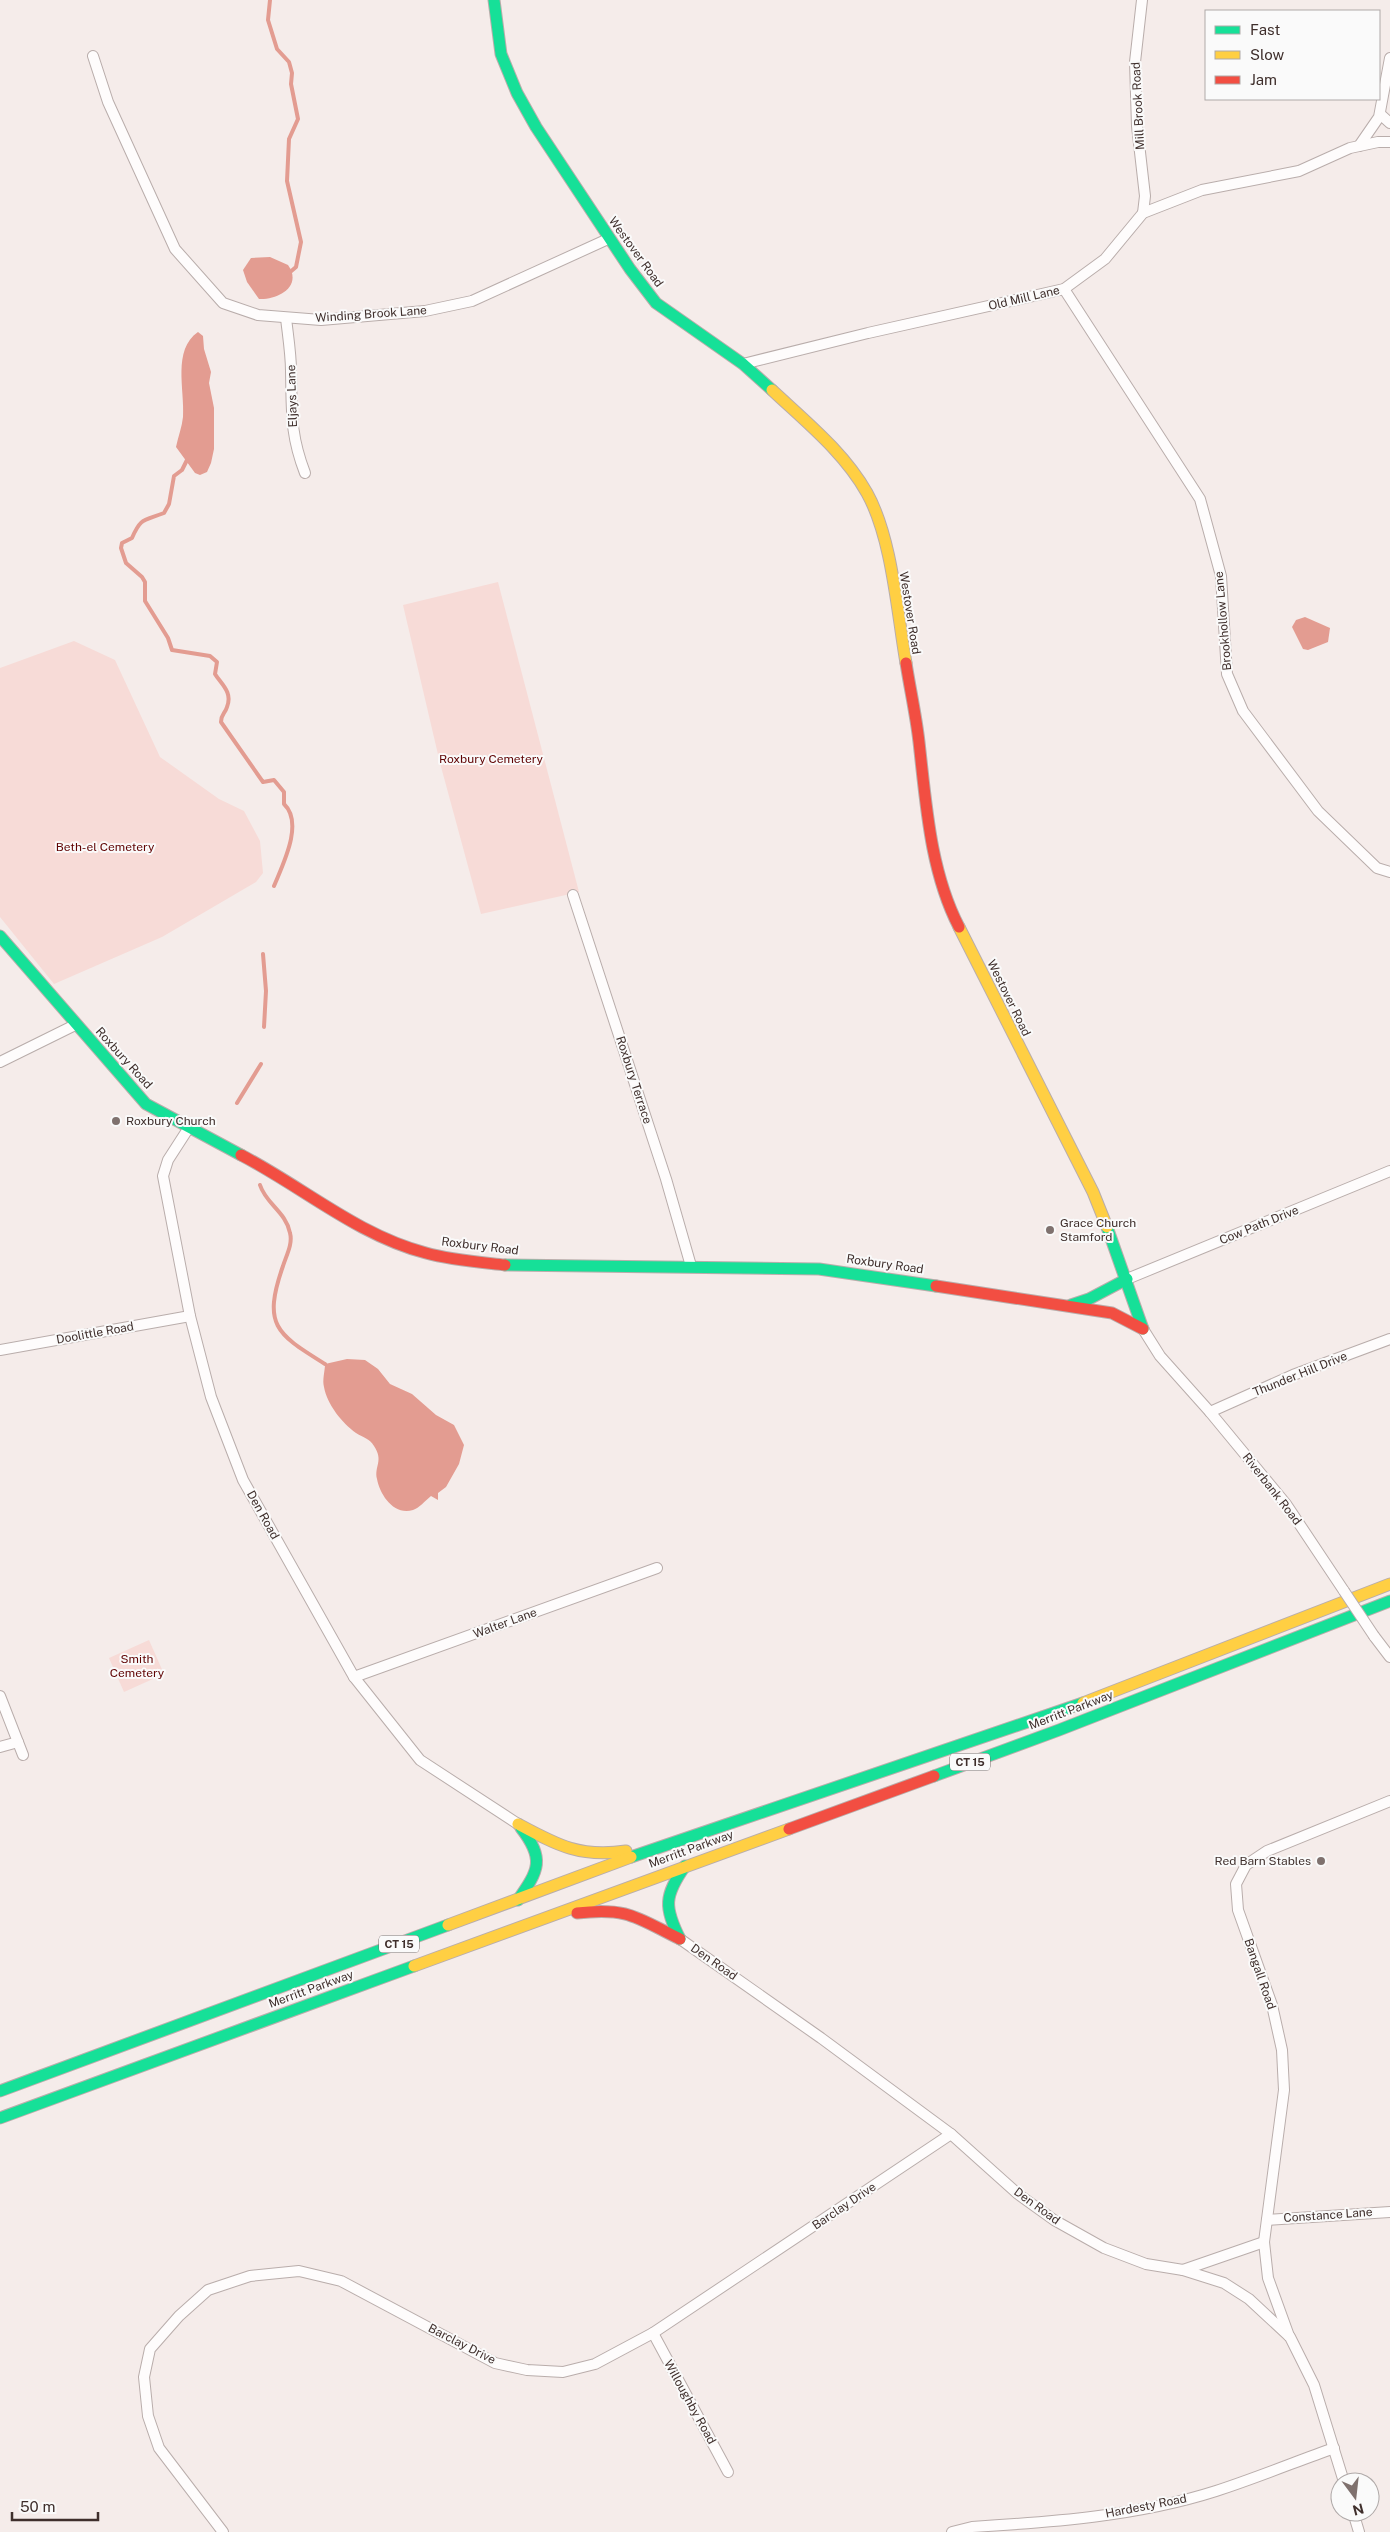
<svg xmlns="http://www.w3.org/2000/svg" width="1390" height="2532" font-family="'Public Sans',sans-serif">
<style>
.green{fill:#f7dbd7}
.water{fill:#e39c91}
.lines{fill:none;stroke-linecap:round;stroke-linejoin:round}
.stream{stroke:#e39c91;stroke-width:4}
.street-casing{stroke:#b9adab;stroke-width:12}
.fast-casing{stroke:#b9adab;stroke-width:13}
.slow-casing{stroke:#b9adab;stroke-width:13}
.jam-casing{stroke:#b9adab;stroke-width:13}
.street{stroke:#fefcfc;stroke-width:10}
.fast{stroke:#16e098;stroke-width:11}
.slow{stroke:#ffcf43;stroke-width:11}
.jam{stroke:#f24e42;stroke-width:11}
.street-bridge-casing{stroke:#b9adab;stroke-width:12;stroke-linecap:butt}
.street-bridge{stroke:#fefcfc;stroke-width:10}
.poi-dot{fill:#7f716e;stroke:#fafafa;stroke-width:2}
.labels{text-anchor:middle;dominant-baseline:central;stroke-width:4;stroke-linejoin:round;paint-order:stroke}
.shield{fill:#fafafa;stroke:#776c6a;stroke-width:1}
.shield-label{font-size:11px;font-weight:bold;fill:#3f2f2c}
.street-label{font-size:12px;fill:#3f2f2c;stroke:#fafafa}
.park-label{font-size:12px;fill:#600303;stroke:#fafafa}
.poi-label{font-size:12px;fill:#3f2f2c;stroke:#fafafa;text-anchor:start}
</style>
<rect width="100%" height="100%" fill="#f5ecea"/>
<g class="green">
<polygon points="498,582 579,892 481,914 440,763 403,605"/>
<polygon points="74,641 115,660 160,757 219,799 244,811 260,841 263,873 256,882 162,937 54,984 0,917 0,668"/>
<polygon points="149,1640 164,1674 124,1692 109,1658"/>
</g>
<g class="water">
<path d="M 270,257 L 288,265 C 303,286 278,300 259,299 L 247,282 L 243,270 L 251,258 Z"/>
<path d="M 198,332 L 203,336 L 204,349 L 211,372 L 209,383 L 214,408 L 214,449 L 211,463 L 207,472 L 200,475 L 195,473 L 176,447 C 178,437 182,427 183,417 C 185,390 172,350 198,332 Z"/>
<polygon points="1305,617 1330,628 1328,642 1308,650 1303,649 1292,627 1296,620"/>
<path d="M 347,1359 L 365,1360 L 378,1369 L 390,1384 L 412,1394 L 436,1415 L 454,1425 L 464,1445 L 459,1464 L 446,1487 L 438,1493 L 438,1500 L 431,1496 C 425,1501 419,1508 413,1510 C 394,1516 380,1495 377,1479 C 374,1466 384,1461 374,1446 C 369,1438 364,1438 356,1433 C 342,1423 327,1404 324,1387 C 322,1380 325,1371 325,1364 Z"/>
</g>
<g class="lines">
<g class="stream">
<polyline points="270,0 268,20 277,49 289,62 292,73 291,84 298,119 289,139 287,181 301,242 296,267 289,273"/>
<path d="M 187,460 L 182,470 L 174,476 L 169,504 L 164,513 C 144,521 141,517 132,538 L 122,543 L 121,548 L 126,563 L 142,577 L 145,582 L 145,601 L 168,638 L 172,650 L 210,656 L 217,662 L 215,674 C 221,684 233,692 227,707 C 225,714 221,714 221,722 L 263,782 L 274,780 L 284,792 L 284,804 C 304,823 283,864 274,886"/>
<polyline points="263,954 266,991 264,1027"/>
<polyline points="237,1103 261,1064"/>
<path d="M 260,1185 C 266,1204 286,1212 290,1233 C 293,1244 286,1256 283,1266 C 262,1326 277,1334 325,1364"/>
</g>
<g class="street-casing">
<g id="street">
<polyline points="1142,0 1135,62 1137,126 1145,196 1143,213"/>
<polyline points="93,56 108,102 175,249 223,303 258,315 321,320 425,311 472,301 608,239"/>
<polyline points="1380,114 1390,123"/>
<polyline points="1359,146 1379,117 1390,58"/>
<polyline points="1064,289 1200,499 1221,576 1227,674 1243,711 1318,811 1377,868 1390,872"/>
<path d="M 286,318 C 288,336 291,354 291,371 C 292,412 290,434 305,473"/>
<polyline points="743,364 868,333 1064,289 1105,259 1143,213 1202,190 1299,171 1350,148 1378,142 1390,142"/>
<polyline points="573,895 666,1179 691,1266"/>
<polyline points="0,1062 75,1025"/>
<polyline points="188,1129 168,1160 163,1176 190,1316 211,1397 243,1480 354,1677 420,1760 518,1824"/>
<polyline points="1127,1279 1390,1171"/>
<polyline points="1143,1329 1160,1356 1210,1412 1286,1504 1344,1591"/>
<polyline points="0,1350 190,1316"/>
<polyline points="1210,1412 1293,1375 1390,1339"/>
<polyline points="1374,1636 1390,1657"/>
<polyline points="354,1677 657,1568"/>
<polyline points="0,1696 23,1755"/>
<polyline points="0,1747 18,1742"/>
<polyline points="680,1939 821,2038 951,2134 1018,2194 1054,2220 1104,2248 1146,2264 1183,2270 1224,2283 1249,2299 1290,2337 1314,2385 1344,2482"/>
<polyline points="1267,2220 1390,2212"/>
<polyline points="1183,2270 1264,2242"/>
<polyline points="653,2333 728,2472"/>
<polyline points="1289,2336 1268,2278 1264,2242 1284,2090 1282,2050 1272,2005 1238,1910 1236,1884 1246,1865 1267,1851 1390,1801"/>
<polyline points="1353,2512 1359,2532"/>
<polyline points="223,2532 159,2448 148,2416 144,2377 150,2349 179,2316 208,2290 250,2276 299,2271 341,2281 495,2363 527,2370 563,2372 595,2364 653,2333 951,2134"/>
<path d="M 952,2532 L 972,2527 C 1053,2522 1138,2516 1216,2491 C 1256,2478 1295,2462 1334,2448"/>
</g>
</g>
<g class="fast-casing">
<g id="fast">
<polyline points="494,0 501,54 517,93 536,127 630,269 656,303 743,364 772,390"/>
<polyline points="0,936 146,1104 241,1155"/>
<polyline points="1107,1227 1143,1329"/>
<polyline points="505,1265 819,1269 936,1286"/>
<polyline points="1071,1305 1089,1299 1127,1279"/>
<polyline points="934,1776 1059,1730 1390,1601"/>
<polyline points="631,1857 1083,1703"/>
<path d="M 518,1900 C 539,1870 545,1859 521,1828"/>
<path d="M 680,1939 C 664,1907 664,1896 685,1866"/>
<polyline points="0,2091 448,1925"/>
<polyline points="0,2118 414,1966"/>
</g>
</g>
<g class="slow-casing">
<g id="slow">
<path d="M 772,390 C 805,421 844,452 867,493 C 892,538 897,611 906,663"/>
<polyline points="959,927 1093,1192 1107,1227"/>
<polyline points="1083,1703 1390,1584"/>
<path d="M 518,1824 C 557,1845 580,1858 626,1851"/>
<polyline points="448,1925 631,1857"/>
<polyline points="414,1966 789,1829"/>
</g>
</g>
<g class="jam-casing">
<g id="jam">
<path d="M 906,663 C 910,689 916,715 919,742 C 926,803 930,871 959,927"/>
<path d="M 241,1155 C 303,1187 357,1235 426,1253 C 451,1260 478,1262 505,1265"/>
<polyline points="936,1286 1112,1313 1143,1329"/>
<polyline points="789,1829 934,1776"/>
<path d="M 577,1913 C 629,1907 637,1918 680,1939"/>
</g>
</g>
<use href="#street" class="street"/>
<use href="#fast" class="fast"/>
<use href="#slow" class="slow"/>
<use href="#jam" class="jam"/>
<g class="street-bridge-casing">
<polyline id="street-bridge" points="1344,1591 1374,1636"/>
</g>
<use href="#street-bridge" class="street-bridge"/>
</g>
<g class="poi-dot">
<circle cx="116" cy="1121" r="5"/>
<circle cx="1050" cy="1230" r="5"/>
<circle cx="1321" cy="1861" r="5"/>
</g>
<g class="labels">
<g class="shield">
<rect x="950" y="1753.5" width="40" height="17" rx="4"/>
<rect x="379" y="1935.5" width="40" height="17" rx="4"/>
</g>
<g class="shield-label">
<text x="970" y="1762">CT 15</text>
<text x="399" y="1944">CT 15</text>
</g>
<g class="street-label">
<text transform="translate(1138 106) rotate(-93)">Mill Brook Road</text>
<text transform="translate(636 252) rotate(54)">Westover Road</text>
<text transform="translate(1024 298) rotate(-13)">Old Mill Lane</text>
<text transform="translate(371 314) rotate(-4)">Winding Brook Lane</text>
<text transform="translate(292 396) rotate(-92)">Eljays Lane</text>
<text transform="translate(910 613) rotate(81)">Westover Road</text>
<text transform="translate(1223 621) rotate(-95)">Brookhollow Lane</text>
<text transform="translate(1009 998) rotate(64)">Westover Road</text>
<text transform="translate(124 1058) rotate(48)">Roxbury Road</text>
<text transform="translate(634 1080) rotate(72)">Roxbury Terrace</text>
<text transform="translate(1259 1225) rotate(-22)">Cow Path Drive</text>
<text transform="translate(480 1246) rotate(7)">Roxbury Road</text>
<text transform="translate(885 1264) rotate(8)">Roxbury Road</text>
<text transform="translate(95 1333) rotate(-10)">Doolittle Road</text>
<text transform="translate(1300 1374) rotate(-22)">Thunder Hill Drive</text>
<text transform="translate(1272 1489) rotate(52)">Riverbank Road</text>
<text transform="translate(263 1515) rotate(61)">Den Road</text>
<text transform="translate(505 1623) rotate(-20)">Walter Lane</text>
<text transform="translate(1071 1710) rotate(-21)">Merritt Parkway</text>
<text transform="translate(691 1849) rotate(-20)">Merritt Parkway</text>
<text transform="translate(714 1962) rotate(35)">Den Road</text>
<text transform="translate(1260 1974) rotate(71)">Bangall Road</text>
<text transform="translate(311 1989) rotate(-20)">Merritt Parkway</text>
<text transform="translate(844 2206) rotate(-34)">Barclay Drive</text>
<text transform="translate(1037 2206) rotate(36)">Den Road</text>
<text transform="translate(1328 2215) rotate(-4)">Constance Lane</text>
<text transform="translate(462 2344) rotate(27)">Barclay Drive</text>
<text transform="translate(690 2402) rotate(61)">Willoughby Road</text>
<text transform="translate(1146 2506) rotate(-11)">Hardesty Road</text>
</g>
<g class="park-label">
<text x="491" y="759">Roxbury Cemetery</text>
<text x="105" y="847">Beth-el Cemetery</text>
<text x="137" y="1659">Smith<tspan x="137" dy="14">Cemetery</tspan></text>
</g>
<g class="poi-label">
<text x="126" y="1121">Roxbury Church</text>
<text x="1060" y="1223">Grace Church<tspan x="1060" dy="14">Stamford</tspan></text>
<text x="1311" y="1861" text-anchor="end">Red Barn Stables</text>
</g>
</g>
<rect x="1205" y="10" width="175" height="90" fill="#fafafa" stroke="#afa9a8"/>
<rect x="1215" y="26" width="25" height="8" fill="#16e098" stroke="#afa9a8"/>
<text x="1250" y="35" font-size="15" fill="#3f2f2c">Fast</text>
<rect x="1215" y="51" width="25" height="8" fill="#ffcf43" stroke="#afa9a8"/>
<text x="1250" y="60" font-size="15" fill="#3f2f2c">Slow</text>
<rect x="1215" y="76" width="25" height="8" fill="#f24e42" stroke="#afa9a8"/>
<text x="1250" y="85" font-size="15" fill="#3f2f2c">Jam</text>
<g transform="translate(1355 2497) rotate(165)"><circle r="24" fill="#fafafa" stroke="#afa9a8"/>
<path d="M0-4L9 19L0 12L-9 19Z" fill="#7f716e"/>
<text y="-8" font-size="14" font-weight="bold" text-anchor="middle" fill="#3f2f2c">N</text>
</g>
<path d="M12 2512v8h86v-8" fill="none" stroke="#3f2f2c" stroke-width="2.5"/>
<text x="20" y="2512" font-size="15" fill="#3f2f2c" stroke="#fafafa" stroke-width="4" paint-order="stroke">50 m</text>
</svg>
